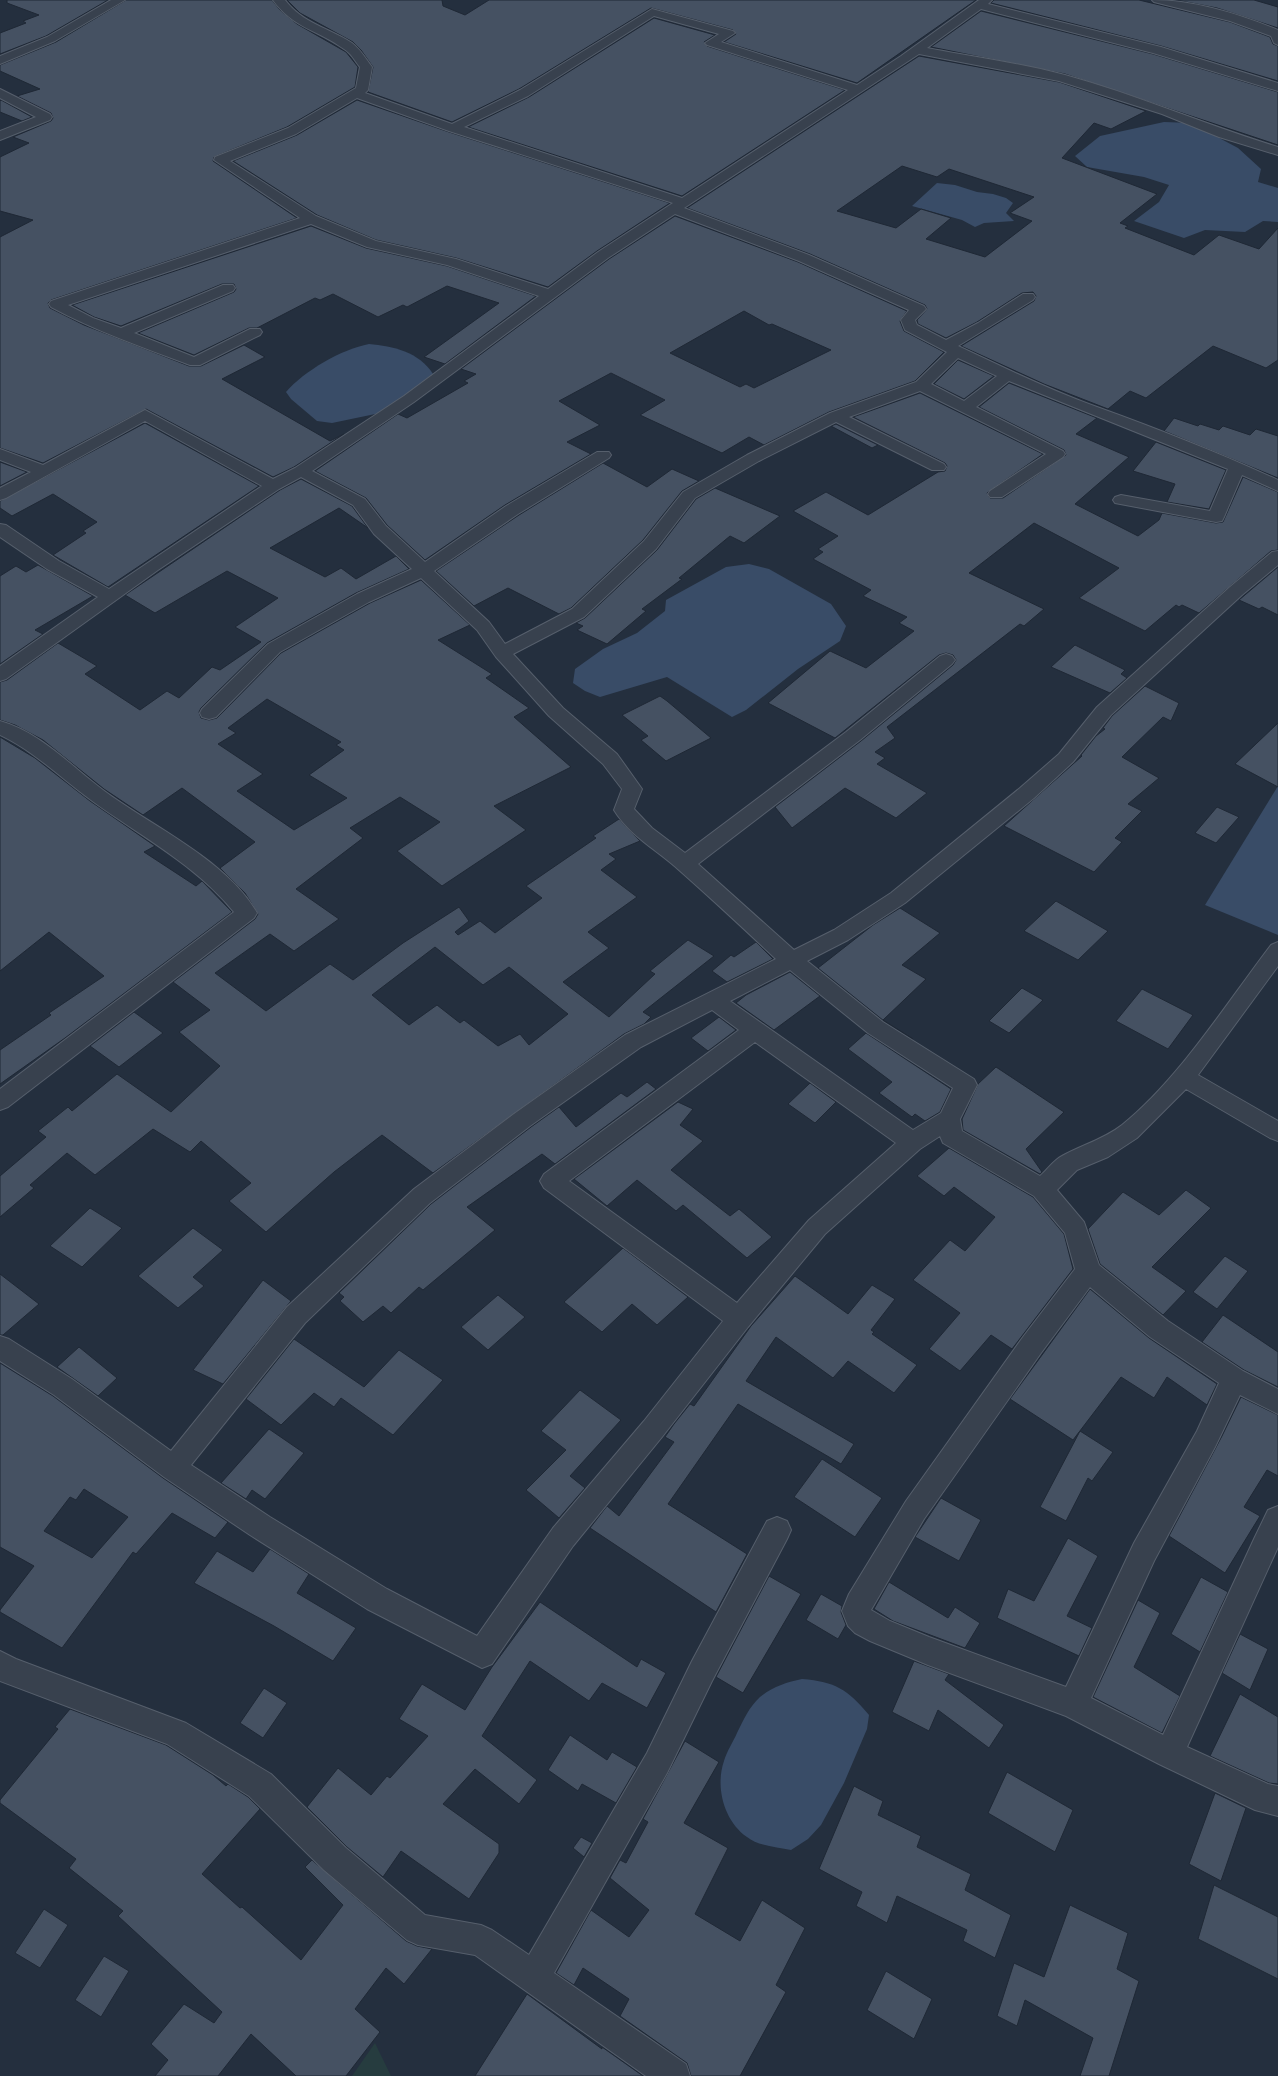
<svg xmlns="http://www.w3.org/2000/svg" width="1278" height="2076" font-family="Raleway,sans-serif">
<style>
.green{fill:#263c3f}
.water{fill:#394c67}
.building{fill:#455162;stroke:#1f2835;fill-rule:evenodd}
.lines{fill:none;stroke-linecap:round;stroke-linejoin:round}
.minor-casing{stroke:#565f6c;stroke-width:2}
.minor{fill:#38414e;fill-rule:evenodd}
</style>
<rect width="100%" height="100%" fill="#242f3e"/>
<polygon class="green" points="375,2043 391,2076 352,2076"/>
<g class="water">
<polygon points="1164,122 1191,123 1238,148 1261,169 1258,182 1278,188 1278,222 1263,221 1245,232 1205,230 1184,238 1134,221 1159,202 1169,185 1144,177 1087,167 1075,156 1100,136"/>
<polygon points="937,183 955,185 977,192 993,194 1006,198 1013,203 1006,213 1014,221 984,223 975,227 962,220 912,206"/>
<path d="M 369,344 C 393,346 419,352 433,374 L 423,383 L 380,413 L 332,423 L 317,421 L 291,399 L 286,392 C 304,371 342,349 369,344 Z"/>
<polygon points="749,564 769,569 831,604 846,626 840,641 798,669 746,710 732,717 667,677 600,697 585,691 573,683 575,669 603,649 637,633 665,611 666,600 726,567"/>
<polygon points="1278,786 1278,935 1205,905"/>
<path d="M 802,1679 C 836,1682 847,1689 869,1715 L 867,1729 L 844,1783 L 821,1825 L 808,1839 L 791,1850 C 777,1847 758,1846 747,1837 C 724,1821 715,1787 724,1761 C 727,1751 733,1742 737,1733 C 743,1721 749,1707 760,1697 C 772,1687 787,1682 802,1679 Z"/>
</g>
<g class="building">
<polygon points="7,0 108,0 46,36 0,54 0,33 26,23 23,21 39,15 7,3"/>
<polygon points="126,0 272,0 280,10 297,24 346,52 358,67 355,87 287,127 214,157 213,161 297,218 51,300 48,303 50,308 84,325 189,366 201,366 244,345 265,357 222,379 330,441 344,434 294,467 273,477 146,409 43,463 0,448 0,237 33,220 0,211 0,157 29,143 13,137 51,121 53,118 51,113 17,96 40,89 0,71 0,65 56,42"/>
<polygon points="287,0 442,0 443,6 465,15 489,0 976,0 857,83 724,42 736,34 733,30 651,8 519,89 452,122 368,92 373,67 361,50 353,42 300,13"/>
<polygon points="994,0 1139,0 1230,22 1270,37 1273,44 1278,46 1278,81 1161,46 991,3"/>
<polygon points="1176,0 1254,0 1278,7 1278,28 1217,8"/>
<polygon points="981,11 1153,54 1278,92 1278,145 1065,74 931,47"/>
<polygon points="654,18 715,35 704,42 707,46 845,90 682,196 468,127 529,97"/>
<path d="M 919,56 L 1059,82 L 1146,111 L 1111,129 L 1094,123 L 1062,158 L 1157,194 L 1120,223 L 1128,226 L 1125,228 L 1194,255 L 1219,235 L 1259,249 L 1278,228 L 1278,360 L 1266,368 L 1213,346 L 1146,398 L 1130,391 L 1108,409 L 1044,384 L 961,346 L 1034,301 L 1036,296 L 1033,292 L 1022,293 L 977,322 L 946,338 L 918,324 L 917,320 L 927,309 L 925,305 L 810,254 L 687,208 ZM 902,166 L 937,177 L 949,169 L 1034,197 L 1010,213 L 1032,221 L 985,257 L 926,239 L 951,218 L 921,209 L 896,228 L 837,211 Z"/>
<polygon points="357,100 449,132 670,203 597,251 548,287 456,258 376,240 317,215 233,161 297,135"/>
<polygon points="0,101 1,100 32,117 22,121 0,112"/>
<path d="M 675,216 L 798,262 L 907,311 L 900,321 L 904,331 L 944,352 L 915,381 L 829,412 L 764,445 L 749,437 L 722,453 L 640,415 L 665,400 L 611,373 L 559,401 L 600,425 L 567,442 L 591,454 L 505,505 L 425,560 L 387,525 L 366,498 L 315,471 L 398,414 L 407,418 L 468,383 L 464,381 L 476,374 L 461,369 L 609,259 ZM 744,311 L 769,325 L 772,324 L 831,350 L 754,388 L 746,384 L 740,387 L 670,353 Z"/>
<polygon points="311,226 366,248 447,266 536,296 445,364 424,357 499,303 447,286 407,307 403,305 378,317 333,294 320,300 315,298 257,328 249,328 194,355 138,333 234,292 236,289 234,284 222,284 121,326 94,317 72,305"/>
<polygon points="958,360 994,376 964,399 934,384"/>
<polygon points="1009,383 1097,418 1076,434 1129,457 1075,504 1138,536 1159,520 1162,513 1216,523 1223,522 1243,477 1278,492 1278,550 1271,551 1199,613 1182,605 1179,607 1176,605 1145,631 1079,598 1119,568 1034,523 969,573 1044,609 1024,626 1020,624 887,727 895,738 875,752 885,758 877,764 927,793 896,818 845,788 792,828 775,807 861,741 953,665 956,660 953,655 946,653 939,655 835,738 768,703 830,651 866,668 914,631 899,623 907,617 863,596 871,590 813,559 823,552 818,549 838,536 793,511 826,492 868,515 938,472 945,471 947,466 945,463 853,417 920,393 1043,454 987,493 990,498 1003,498 1066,455 1064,450 979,407"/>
<polygon points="1174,418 1198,426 1200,424 1219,430 1223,426 1250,435 1256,429 1278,436 1278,478 1164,431"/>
<polygon points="145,423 259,486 108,587 53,555 86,533 83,531 97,522 53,494 12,516 0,508 0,501"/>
<polygon points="836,424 878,445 872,448 831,426"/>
<polygon points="1156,442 1226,470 1209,509 1167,502 1175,484 1133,471"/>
<polygon points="0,462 27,472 0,486"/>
<polygon points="603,463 647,487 672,469 699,481 682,491 643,540 571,608 559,614 508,588 474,606 436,571 519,515"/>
<path d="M 301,479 L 352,506 L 368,528 L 339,508 L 270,548 L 325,577 L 341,568 L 356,579 L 396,556 L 409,569 L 356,593 L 267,643 L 201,708 L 199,712 L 201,718 L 209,720 L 217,718 L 281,653 L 370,603 L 421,580 L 470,625 L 438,640 L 492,674 L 486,678 L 529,708 L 514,717 L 571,767 L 494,806 L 526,830 L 442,886 L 397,851 L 440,822 L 400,797 L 350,828 L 363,838 L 296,889 L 339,919 L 294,951 L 270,934 L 215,973 L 266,1011 L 330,964 L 353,980 L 403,943 L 459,907 L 469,921 L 455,932 L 458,935 L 480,921 L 495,933 L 542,898 L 526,886 L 596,838 L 593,836 L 619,819 L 640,841 L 609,854 L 616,859 L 601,870 L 637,897 L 588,932 L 609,948 L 563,982 L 609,1017 L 655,974 L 650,971 L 688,940 L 714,956 L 643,1012 L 651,1017 L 644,1024 L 624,1034 L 433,1173 L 382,1135 L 334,1172 L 266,1232 L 229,1201 L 251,1183 L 201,1141 L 190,1152 L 153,1129 L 95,1175 L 67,1153 L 30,1185 L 34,1188 L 0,1217 L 0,1176 L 46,1137 L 38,1131 L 68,1107 L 72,1111 L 117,1074 L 171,1112 L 220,1066 L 179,1032 L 210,1010 L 173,982 L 255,919 L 258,914 L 245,893 L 220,868 L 255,842 L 182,788 L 143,815 L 104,789 L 43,740 L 15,725 L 0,720 L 0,682 L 7,680 L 58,643 L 97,666 L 85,674 L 140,710 L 167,691 L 179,698 L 212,667 L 220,670 L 261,642 L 235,627 L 278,598 L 227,571 L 155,613 L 125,595 L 280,490 ZM 267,699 L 341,742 L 336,745 L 344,750 L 309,775 L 347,798 L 294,830 L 237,791 L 263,774 L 218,744 L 236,733 L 228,728 ZM 435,947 L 483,985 L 509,967 L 568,1014 L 529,1045 L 520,1034 L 498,1046 L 464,1020 L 460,1023 L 437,1005 L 409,1025 L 372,995 Z"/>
<polygon points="715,488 780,516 744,543 730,536 679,578 682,579 642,609 646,611 607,644 577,630 583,626 576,623 585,618 657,550 696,499"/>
<polygon points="38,565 93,596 35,630 43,634 0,664 0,576 16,566 26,572"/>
<polygon points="1278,567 1278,615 1262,607 1259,609 1239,600"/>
<polygon points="1075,645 1125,670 1121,674 1127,678 1110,693 1051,667"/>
<polygon points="1145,686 1179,703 1171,721 1163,717 1122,757 1159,778 1128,804 1142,811 1115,838 1122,842 1094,872 1004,826 1082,756 1081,755 1096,736 1105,729 1103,728 1112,716"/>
<polygon points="660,696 667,701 711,738 666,761 641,740 648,736 622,715"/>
<polygon points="1278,723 1278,787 1235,764"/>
<polygon points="0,737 35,758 90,801 155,846 144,852 196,886 202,881 232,912 65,1038 0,1084 0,1050 51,1015 49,1013 104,976 49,932 0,971"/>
<polygon points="1217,807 1239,817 1216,843 1195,833"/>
<polygon points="1056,901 1108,931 1078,960 1024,931"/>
<polygon points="900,908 940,933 902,965 926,979 883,1020 913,1039 884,1021 818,968 873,925"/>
<polygon points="756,942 773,959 727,982 712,971 731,955 734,957"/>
<polygon points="790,972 820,996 774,1030 736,1003 746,995"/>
<polygon points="1022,988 1043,1000 1009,1033 989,1021"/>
<polygon points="1142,989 1193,1015 1168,1049 1116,1021"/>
<polygon points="134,1012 163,1033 119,1067 90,1046"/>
<polygon points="719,1017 736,1030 708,1051 691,1038"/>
<polygon points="866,1033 951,1089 940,1112 925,1121 915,1114 912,1117 879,1093 892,1082 848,1049"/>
<polygon points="996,1067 1064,1112 1026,1149 1042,1172 1040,1174 963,1130 962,1119 978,1084"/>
<polygon points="647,1082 656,1089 555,1164 542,1154 467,1207 495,1230 423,1290 419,1287 391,1313 383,1306 363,1322 340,1301 344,1297 339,1293 431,1204 531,1127 559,1107 576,1127 621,1093 627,1097"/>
<polygon points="810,1083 836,1102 815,1123 788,1104"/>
<polygon points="678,1102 693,1109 680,1125 703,1141 671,1170 730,1216 739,1209 772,1237 747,1258 683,1205 676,1211 637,1180 607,1206 574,1179"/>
<polygon points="949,1148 1033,1197 1064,1234 1073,1269 1012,1349 991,1335 960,1371 929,1349 960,1313 913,1280 950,1240 965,1251 995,1217 954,1187 944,1196 917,1176"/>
<polygon points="1186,1190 1211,1208 1152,1267 1186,1291 1163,1315 1100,1264 1088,1229 1123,1192 1159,1215"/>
<polygon points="90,1208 122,1228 82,1267 50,1246"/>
<polygon points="193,1228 223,1250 193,1277 204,1286 178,1308 138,1276"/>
<polygon points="623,1248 688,1297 657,1325 632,1304 602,1332 564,1302"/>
<polygon points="1225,1256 1248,1271 1217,1309 1193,1292"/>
<polygon points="0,1274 39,1304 3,1335 0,1335"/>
<polygon points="795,1276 848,1314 872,1285 895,1299 871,1330 874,1332 872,1334 917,1365 894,1393 848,1361 833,1378 776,1337 746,1381 854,1444 841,1464 738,1404 668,1504 747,1554 716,1612 590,1528 607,1506 619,1516 674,1442 665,1437 674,1424 690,1404 694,1406 751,1326"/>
<polygon points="263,1280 291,1301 223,1384 193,1370"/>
<polygon points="1090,1289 1149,1338 1217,1384 1207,1405 1167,1377 1154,1398 1121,1377 1073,1440 1010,1399"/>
<polygon points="498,1295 525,1317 488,1350 461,1327"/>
<polygon points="1223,1315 1278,1352 1278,1387 1244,1370 1202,1342"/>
<polygon points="294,1339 364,1387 399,1350 443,1380 393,1435 341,1398 334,1407 314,1393 281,1425 246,1399"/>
<polygon points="79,1347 117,1378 98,1396 57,1367"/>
<path d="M 0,1363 L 53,1396 L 163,1478 L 228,1522 L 215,1538 L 172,1513 L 136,1554 L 133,1552 L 62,1648 L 0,1612 L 0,1610 L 34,1566 L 0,1547 ZM 84,1489 L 128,1517 L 92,1558 L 44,1531 L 70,1497 L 76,1500 Z"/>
<polygon points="580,1390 621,1420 570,1476 585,1488 559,1518 526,1490 566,1450 541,1431"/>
<polygon points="1241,1397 1278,1415 1278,1476 1267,1470 1244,1507 1260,1516 1225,1573 1169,1536 1222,1436"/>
<polygon points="269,1429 304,1453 265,1499 252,1490 246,1499 221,1483"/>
<polygon points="1080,1431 1113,1452 1092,1481 1088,1478 1066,1521 1040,1507"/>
<polygon points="822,1459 882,1498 855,1537 794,1497"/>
<polygon points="941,1498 981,1520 959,1561 915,1537"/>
<polygon points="1068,1538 1098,1556 1067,1616 1092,1628 1079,1656 997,1618 1008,1589 1034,1601"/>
<polygon points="270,1549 309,1574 297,1593 356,1628 333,1661 274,1626 194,1583 217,1551 253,1572"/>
<polygon points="769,1576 801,1594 743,1693 716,1677"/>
<polygon points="1201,1577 1228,1592 1200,1652 1171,1634"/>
<polygon points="889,1582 948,1618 955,1607 980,1623 965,1648 893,1621 874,1609"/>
<polygon points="821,1594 842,1606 841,1612 846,1625 838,1639 806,1620"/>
<polygon points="1138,1600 1160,1613 1134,1667 1180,1696 1162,1733 1093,1697"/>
<polygon points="540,1602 637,1667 641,1659 666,1673 647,1708 602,1683 589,1701 530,1661 482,1736 537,1780 519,1804 475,1769 443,1804 499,1844 499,1853 469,1899 401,1851 383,1877 347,1847 307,1807 338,1768 371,1795 387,1776 390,1778 428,1736 399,1719 422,1684 465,1710 492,1667"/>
<polygon points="1240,1634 1268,1649 1250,1690 1222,1673"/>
<polygon points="914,1661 949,1674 945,1680 1004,1725 989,1748 938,1710 929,1731 892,1712"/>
<polygon points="264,1688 287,1703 263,1738 240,1723"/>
<polygon points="1240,1694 1278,1717 1278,1784 1269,1783 1210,1756"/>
<polygon points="70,1709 166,1745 213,1775 226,1786 228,1784 248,1797 260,1809 202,1874 240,1908 242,1907 301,1960 343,1905 305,1867 312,1860 406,1941 417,1946 432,1949 404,1984 386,1968 355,2009 380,2032 346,2076 296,2076 251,2034 218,2076 155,2076 168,2060 151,2044 184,2004 214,2023 222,2012 118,1916 123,1911 69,1868 76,1859 0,1803 0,1800 58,1729 55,1727"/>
<polygon points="570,1735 607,1760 612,1752 637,1767 616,1803 582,1784 578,1791 548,1770"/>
<polygon points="685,1741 719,1762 684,1823 728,1848 695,1914 740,1941 762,1900 805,1928 776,1985 786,1992 740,2076 691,2076 687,2063 620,2016 629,1999 583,1968 574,1985 556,1973 591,1910 629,1937 649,1910 610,1878 620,1860 626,1863 648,1822 643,1819"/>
<polygon points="1007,1772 1073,1810 1055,1852 988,1813"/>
<polygon points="854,1786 883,1801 878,1815 921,1836 917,1847 971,1874 965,1890 1011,1915 995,1958 963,1941 967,1930 897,1896 887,1923 856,1906 862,1892 819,1869"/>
<polygon points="1215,1793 1246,1808 1221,1881 1189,1864"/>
<polygon points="581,1837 592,1843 584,1857 573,1848"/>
<polygon points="1214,1885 1278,1917 1278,1979 1198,1939"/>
<polygon points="1070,1905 1128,1933 1117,1969 1139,1981 1109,2076 1080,2076 1093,2038 1025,2000 1017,2026 997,2016 1014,1963 1044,1977"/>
<polygon points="44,1909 68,1925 40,1968 15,1953"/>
<polygon points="104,1956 129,1971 101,2017 75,2000"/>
<polygon points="886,1971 932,1999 914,2039 867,2010"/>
<polygon points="527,1994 602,2049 602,2047 643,2076 475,2076"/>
</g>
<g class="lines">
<g class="minor-casing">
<g id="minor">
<polygon points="111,0 125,0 55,41 0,64 0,56 47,37"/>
<path d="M 273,0 L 285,0 C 302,23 329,28 352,43 C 360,49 366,59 372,67 L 368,90 L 365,93 L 452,124 L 520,90 L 652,9 L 733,31 L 735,33 L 721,42 L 857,85 L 901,56 L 979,0 L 992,0 L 988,4 L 1161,47 L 1278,83 L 1278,91 L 1153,53 L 981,9 L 927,48 C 973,57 1020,63 1065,75 C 1137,95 1206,125 1278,147 L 1278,155 L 1219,137 L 1162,114 L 1059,81 L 919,54 L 684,208 L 809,255 L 924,306 L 926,309 L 915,320 L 917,325 L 946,340 L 978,323 L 1023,294 L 1033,294 L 1035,297 L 1033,300 L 958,346 C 1003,367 1049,390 1097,407 C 1158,429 1219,453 1278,480 L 1278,491 L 1242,475 L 1224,517 L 1222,521 L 1216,522 L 1115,503 L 1113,500 L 1115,497 L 1121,495 L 1210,511 L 1228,469 L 1009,381 L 976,407 L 1063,451 L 1065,454 L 1063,457 L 1002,497 L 990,497 L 988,494 L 990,491 L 1046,454 L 920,391 L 849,417 L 944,464 L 946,467 L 944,470 L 932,470 L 836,422 L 759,461 L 695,498 L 656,549 L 584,617 L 513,654 L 563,708 L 617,754 L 642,789 L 634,809 L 652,828 L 685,853 L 846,732 L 940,656 L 946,654 L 952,656 L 955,660 L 952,664 L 860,740 L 698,864 L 794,950 L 834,930 L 891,893 L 1020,788 L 1059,754 L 1097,707 L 1230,587 L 1272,552 L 1278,551 L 1278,565 L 1242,595 L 1111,715 L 1073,762 L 1034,798 L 905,903 L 848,940 L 807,961 L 883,1022 L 974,1079 L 977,1085 L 960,1119 L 962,1131 L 1040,1176 C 1047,1170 1054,1160 1062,1156 C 1082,1145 1104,1139 1122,1125 C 1179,1079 1226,1004 1271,945 L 1278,942 L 1278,966 L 1198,1075 L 1278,1121 L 1278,1141 L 1270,1138 L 1186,1089 L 1137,1138 L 1108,1157 L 1077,1170 L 1057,1190 L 1084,1222 L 1099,1265 L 1168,1321 L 1243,1371 L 1278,1389 L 1278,1414 L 1240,1395 L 1215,1447 L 1154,1561 L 1091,1698 L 1163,1735 L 1254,1539 L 1268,1510 L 1278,1506 L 1278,1547 L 1187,1747 L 1268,1784 L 1278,1786 L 1278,1816 L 1255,1810 L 1159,1764 L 1066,1716 L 928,1665 L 870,1641 L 855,1633 L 848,1626 L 842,1611 L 849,1594 L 906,1501 L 1023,1337 L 1075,1269 L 1065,1233 L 1034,1196 L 943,1143 L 940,1136 L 920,1149 L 825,1234 L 748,1327 L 662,1437 L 573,1546 L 492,1664 L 482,1668 L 367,1609 L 250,1535 L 164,1477 L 54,1395 L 0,1361 L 0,1336 L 9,1339 L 72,1379 L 171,1451 L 287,1307 L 414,1189 L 514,1114 L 625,1035 L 776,959 C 744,929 712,899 679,870 C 657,850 630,836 614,810 L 622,789 L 603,764 L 549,716 L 496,657 L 477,630 L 421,578 L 369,602 L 280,652 L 216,717 L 209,719 L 202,717 L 200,713 L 202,709 L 268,644 L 357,594 L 412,569 L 374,534 L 353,505 L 301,477 L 279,489 L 158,570 L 6,679 L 0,681 L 0,666 L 98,597 L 47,569 L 0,537 L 0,524 L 6,525 L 59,561 L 109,589 L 262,486 L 145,421 L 6,498 L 0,500 L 0,488 L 31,472 L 0,460 L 0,449 L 43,465 L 145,410 L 273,479 L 295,468 L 404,396 L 539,296 L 447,265 L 367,247 L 311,224 L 68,305 L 93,318 L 121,328 L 223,285 L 233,285 L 235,288 L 233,291 L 134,333 L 194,357 L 250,329 L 260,329 L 262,332 L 260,335 L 200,365 L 190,365 C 142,347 96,331 51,307 L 49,304 L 51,301 L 300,218 L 214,160 L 215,157 L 288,128 L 356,88 L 360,67 C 355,61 351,53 344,49 C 318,30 293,28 273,0 ZM 654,16 L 719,34 L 705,43 L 707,45 L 848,90 L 682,198 L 464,127 L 528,96 ZM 357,98 L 449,131 L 673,203 L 598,252 L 548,289 L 456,259 L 376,241 L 316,216 L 230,161 L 296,134 ZM 675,214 L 799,261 L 909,310 L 901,320 L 905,330 L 947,352 L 916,382 L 830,413 L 747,455 L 683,492 L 644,541 L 572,609 L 505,644 L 489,622 L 434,571 L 518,514 L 609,458 L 611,455 L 609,452 L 597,452 L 506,506 L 425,562 L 386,526 L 365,499 L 312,471 L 414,402 L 608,258 ZM 958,358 L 997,376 L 964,401 L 931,384 ZM 790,970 L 868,1033 L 953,1088 L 941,1113 L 913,1130 L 730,1001 ZM 712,1010 L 739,1030 L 544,1174 L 540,1181 L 544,1188 L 723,1321 L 644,1421 L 553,1528 L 477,1636 L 387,1589 L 270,1517 L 191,1465 L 305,1323 L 430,1203 L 530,1126 L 641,1047 ZM 755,1042 L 896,1143 L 809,1220 L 737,1303 L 569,1181 ZM 1090,1287 L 1150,1337 L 1219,1383 L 1197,1431 L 1134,1543 L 1066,1687 L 929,1637 L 890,1621 L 871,1610 L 924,1519 L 1041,1353 Z"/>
<path d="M 1152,0 C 1195,0 1239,14 1278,30 L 1278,45 L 1274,43 L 1271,36 L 1230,21 L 1154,2 Z"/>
<polygon points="0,89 50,114 52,117 50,120 0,140 0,131 36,117 0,98"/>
<path d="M 0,721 C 40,732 71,766 103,790 C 151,826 227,860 257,913 L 254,918 L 8,1107 L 0,1110 L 0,1089 L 234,912 C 195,864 140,836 91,800 C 61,778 34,751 0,735 Z"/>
<polygon points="777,1517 787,1521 791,1530 787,1539 712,1681 667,1773 554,1973 686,2064 690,2076 646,2076 475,1955 418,1945 407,1940 324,1870 249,1796 167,1744 0,1681 0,1651 16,1659 186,1723 271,1774 346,1848 425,1915 481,1925 492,1930 529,1955 647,1753 692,1661 767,1521"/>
</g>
</g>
<use href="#minor" class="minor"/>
</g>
</svg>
